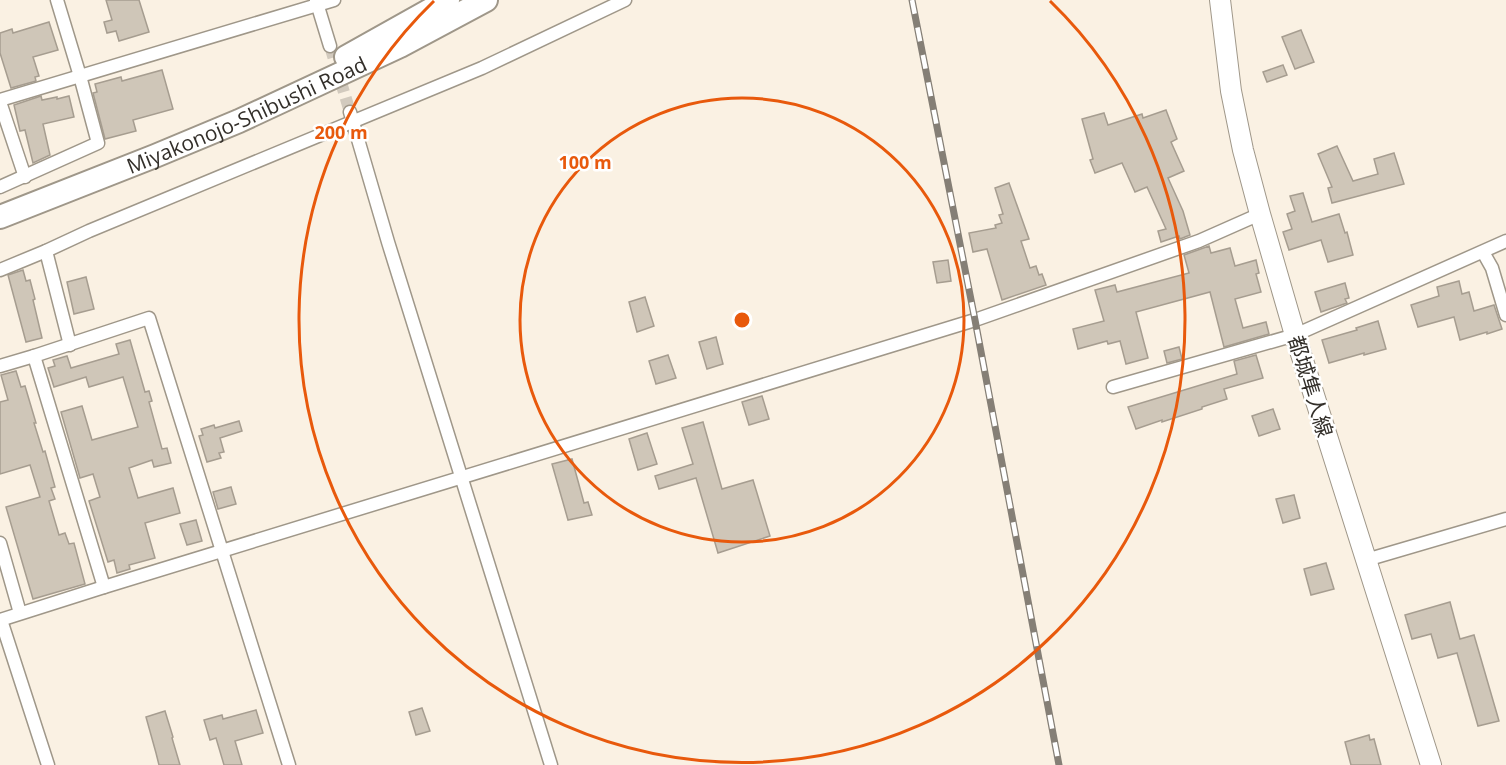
<svg xmlns="http://www.w3.org/2000/svg" width="1506" height="765" font-family="'Open Sans','Noto Sans JP',sans-serif">
<style>
.building{fill:#cfc6b8;stroke:#a69d90;stroke-width:1.5}
.lines{fill:none;stroke-linecap:round;stroke-linejoin:round}
.street-tunnel{stroke:#d2cabe;stroke-width:12;stroke-dasharray:12 6;stroke-linecap:butt}
.street-casing{stroke:#9f9789;stroke-width:15}
.primary-casing{stroke:#9f9789;stroke-width:22}
.highway-casing{stroke:#9f9789;stroke-width:26}
.street{stroke:#fff;stroke-width:12}
.primary{stroke:#fff;stroke-width:20}
.highway{stroke:#fff;stroke-width:22}
.rail-casing{stroke:#857f76;stroke-width:7}
.rail{stroke:#fff;stroke-width:4.5;stroke-dasharray:14;stroke-linecap:butt}
.ring{fill:none;stroke:#e8590c;stroke-width:3}
.labels{text-anchor:middle;dominant-baseline:central;stroke-width:5;stroke-linejoin:round;paint-order:stroke}
.street-label{font-size:21px;fill:#332f2a;stroke:#fff}
.centre{fill:#e8590c;stroke:#fff;stroke-width:3}
.ring-label{font-size:18px;text-anchor:middle;font-weight:bold;fill:#e8590c;stroke:#fff;stroke-width:5;stroke-linejoin:round;paint-order:stroke}
</style>
<rect width="100%" height="100%" fill="#faf1e3"/>
<g class="building">
<polygon points="106,0 139,0 149,32 119,41 116,31 107,33 104,22 112,20"/>
<polygon points="49,22 58,50 33,57 39,76 35,77 36,81 11,88 0,53 0,33 12,29 13,33"/>
<polygon points="1301,30 1314,62 1295,69 1282,37"/>
<polygon points="1283,65 1287,75 1267,82 1263,72"/>
<polygon points="162,70 173,109 133,120 136,131 105,139 93,93 97,92 95,84 121,77 122,81"/>
<polygon points="41,96 42,100 57,97 57,99 69,96 74,117 43,124 50,155 33,163 25,130 20,131 14,105"/>
<polygon points="1166,110 1177,139 1171,142 1184,171 1168,178 1183,211 1190,235 1180,239 1179,236 1161,242 1158,231 1166,229 1147,187 1135,192 1122,163 1095,173 1090,160 1093,159 1082,119 1104,113 1108,125 1142,114 1143,118"/>
<polygon points="1337,146 1353,181 1378,174 1374,159 1394,153 1404,184 1332,203 1328,188 1332,187 1318,154"/>
<polygon points="1009,183 1029,239 1021,241 1030,268 1036,266 1039,275 1042,274 1046,285 1002,300 987,249 973,252 969,233 996,228 995,225 1002,223 999,215 1003,214 995,188"/>
<polygon points="1303,193 1312,222 1339,214 1345,233 1347,232 1353,255 1328,262 1321,240 1289,250 1283,232 1292,229 1287,214 1295,211 1290,196"/>
<polygon points="1209,246 1211,253 1230,248 1235,266 1256,260 1259,273 1256,274 1261,292 1235,299 1243,328 1266,322 1269,334 1224,347 1210,292 1136,312 1148,358 1126,364 1120,341 1108,344 1107,341 1078,349 1073,329 1104,321 1095,290 1115,285 1117,292 1189,273 1184,255"/>
<polygon points="948,260 951,281 937,283 933,262"/>
<polygon points="23,270 26,281 30,280 35,299 33,300 42,338 26,342 8,275"/>
<polygon points="86,277 94,309 74,314 67,282"/>
<polygon points="1459,281 1462,294 1469,292 1474,311 1494,305 1502,329 1487,334 1487,332 1460,340 1454,317 1418,327 1411,305 1439,296 1437,287"/>
<polygon points="1345,283 1349,298 1345,299 1347,303 1321,312 1315,292"/>
<polygon points="645,297 654,326 637,332 629,302"/>
<polygon points="1378,321 1386,349 1364,355 1364,353 1329,363 1322,340 1357,330 1356,328"/>
<polygon points="716,337 723,364 707,369 699,342"/>
<polygon points="130,340 145,392 149,391 152,401 149,402 162,449 167,448 171,463 154,467 152,460 129,468 138,498 173,488 180,513 145,523 155,558 129,565 130,569 117,573 114,560 108,562 89,501 100,497 93,474 80,478 61,412 82,406 92,440 138,427 123,377 89,387 86,377 54,387 48,368 55,366 53,360 67,356 71,368 119,354 116,344"/>
<polygon points="1179,347 1182,359 1167,363 1164,351"/>
<polygon points="668,355 676,378 656,384 649,361"/>
<polygon points="1256,355 1263,378 1224,389 1227,399 1202,407 1202,409 1162,422 1162,420 1136,429 1128,407 1237,374 1234,361"/>
<polygon points="16,371 21,387 25,386 36,423 34,423 43,452 45,451 55,487 51,488 55,499 49,501 59,535 65,533 69,544 74,543 85,584 33,599 6,507 40,497 30,465 0,474 0,402 8,400 1,375"/>
<polygon points="762,396 769,419 749,425 742,402"/>
<polygon points="1273,409 1280,429 1259,436 1252,416"/>
<polygon points="239,421 242,431 220,438 224,452 219,453 221,458 207,462 199,436 203,435 201,429 214,425 215,428"/>
<polygon points="703,422 722,489 753,480 770,536 718,553 696,478 659,489 655,476 693,464 682,428"/>
<polygon points="647,433 657,464 638,470 629,439"/>
<polygon points="572,459 584,503 588,502 592,515 568,520 552,464"/>
<polygon points="231,487 236,504 218,509 213,492"/>
<polygon points="1294,495 1300,518 1283,523 1276,499"/>
<polygon points="196,520 202,541 187,545 180,524"/>
<polygon points="1326,563 1334,589 1311,595 1304,569"/>
<polygon points="1450,602 1460,639 1474,635 1499,721 1478,726 1457,653 1438,658 1431,634 1412,639 1405,615"/>
<polygon points="422,708 430,731 416,735 409,712"/>
<polygon points="256,710 263,733 235,741 242,765 224,765 216,738 210,740 204,720 222,715 223,719"/>
<polygon points="165,711 173,737 172,738 180,765 159,765 156,753 146,717"/>
<polygon points="1369,735 1370,740 1374,739 1381,765 1351,765 1345,742"/>
</g>
<g class="lines">
<polyline class="street-tunnel" points="330,46 350,112"/>
<g class="street-casing">
<g id="street">
<polyline points="316,0 330,46"/>
<polyline points="0,100 334,0"/>
<polyline points="0,102 25,177"/>
<polyline points="350,112 388,242 551,765"/>
<polyline points="0,187 98,143 80,76 57,0"/>
<polyline points="46,251 70,345"/>
<polyline points="1483,252 1492,268 1506,315"/>
<polyline points="0,270 46,251 89,231 482,68 625,0"/>
<polyline points="0,366 34,356"/>
<polyline points="1113,387 1295,335 1506,241"/>
<polyline points="0,543 20,613"/>
<polyline points="1366,560 1506,519"/>
<polyline points="104,587 34,356 149,318 289,765"/>
<polyline points="0,620 104,587 975,320 1199,241 1260,214"/>
<polyline points="1,620 48,765"/>
</g>
</g>
<g class="primary-casing">
<polyline id="primary" points="1220,0 1231,91 1243,150 1260,214 1295,335 1431,765"/>
</g>
<g class="highway-casing">
<g id="highway">
<polyline points="346,57 448,0"/>
<path id="s1" d="M 0,217 L 155,156 L 239,121 L 400,46 L 486,0"/>
</g>
</g>
<use href="#street" class="street"/>
<use href="#primary" class="primary"/>
<use href="#highway" class="highway"/>
<g class="rail-casing">
<polyline id="rail" points="912,0 975,320 1059,765"/>
</g>
<use href="#rail" class="rail"/>
</g>
<g class="ring">
<circle cx="742" cy="320" r="222"/>
<path d="M1050 1A443 443 0 1 1 434 1"/>
</g>
<g class="labels">
<g class="street-label">
<text stroke="none"><textPath href="#s1" startOffset="267">Miyakonojo-Shibushi Road</textPath></text>
<text transform="translate(1311 386) rotate(73)">都城隼人線</text>
</g>
</g>
<circle cx="742" cy="320" r="9" class="centre"/>
<g class="ring-label">
<text x="341" y="139">200 m</text>
<text x="585" y="169">100 m</text>
</g>
</svg>
